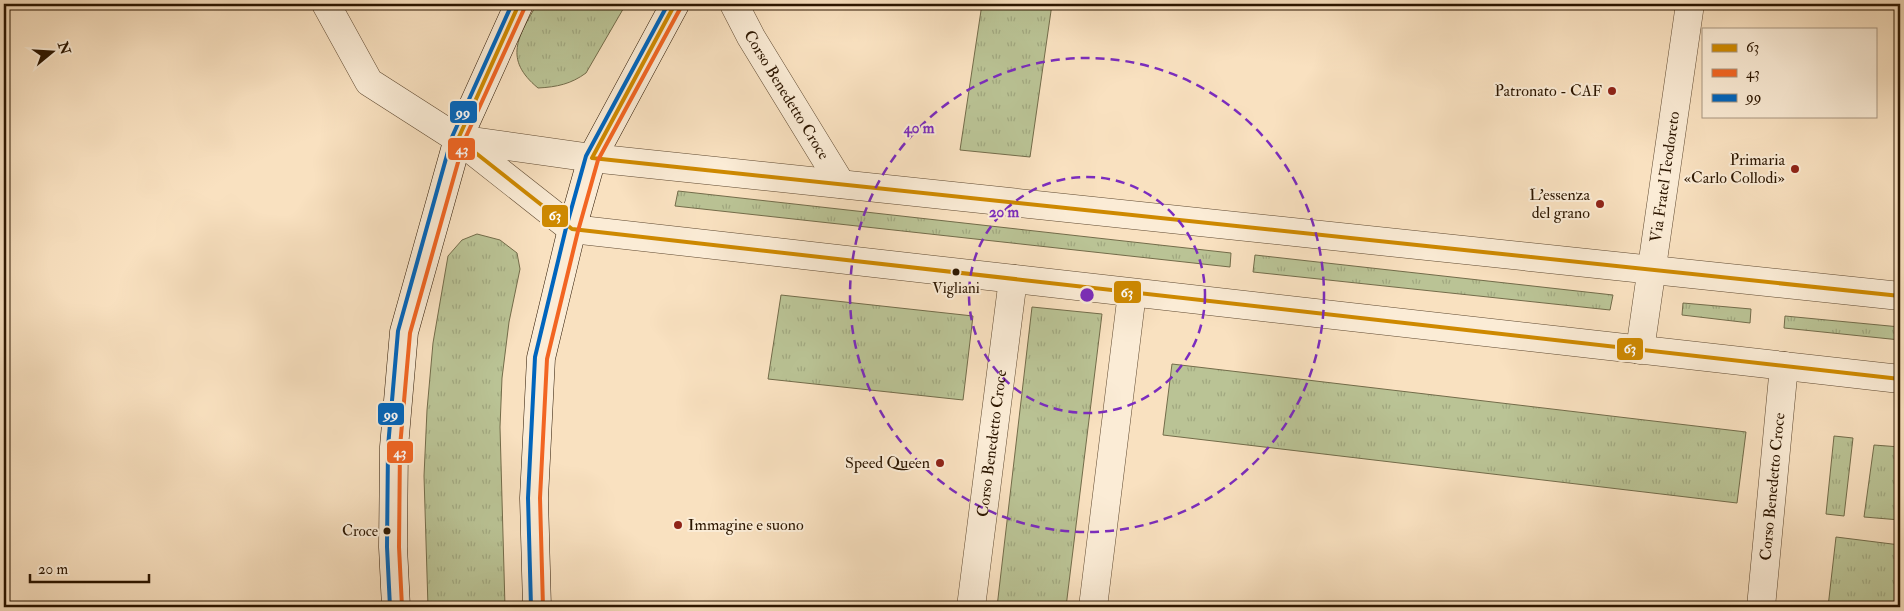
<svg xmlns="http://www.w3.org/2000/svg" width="1904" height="611" font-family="'IM FELL Double Pica',serif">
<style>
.grass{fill:url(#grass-tufts);stroke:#736c4a}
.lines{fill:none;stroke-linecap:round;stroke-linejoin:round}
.street-casing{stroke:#5f4930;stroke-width:29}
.secondary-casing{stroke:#2c1600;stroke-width:29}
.street{stroke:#fbecd6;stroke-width:28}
.secondary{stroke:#fbecd6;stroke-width:28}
.bus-1-casing{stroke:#fbecd6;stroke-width:8}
.bus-2-casing{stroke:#fbecd6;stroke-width:8}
.bus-3-casing{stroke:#fbecd6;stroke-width:8}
.bus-1{stroke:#ce8900;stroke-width:4}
.bus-2{stroke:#f26522;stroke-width:4}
.bus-3{stroke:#0065bd;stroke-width:4}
.ring{fill:none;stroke:#7b2cbf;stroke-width:2.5;stroke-dasharray:9 6}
.poi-dot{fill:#8f2418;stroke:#fbecd6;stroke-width:2}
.bus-dot{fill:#2c1600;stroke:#fbecd6;stroke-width:2}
.labels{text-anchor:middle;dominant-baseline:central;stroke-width:4;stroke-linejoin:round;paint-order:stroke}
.bus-label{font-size:15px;fill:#2c1600;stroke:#fbecd6}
.poi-label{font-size:16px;fill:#2c1600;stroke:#fbecd6;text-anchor:end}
.street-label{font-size:16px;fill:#2c1600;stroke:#fbecd6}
.centre{fill:#7b2cbf;stroke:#fbecd6;stroke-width:2.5}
.ring-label{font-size:15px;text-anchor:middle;font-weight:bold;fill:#7b2cbf;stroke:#fbecd6;stroke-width:4;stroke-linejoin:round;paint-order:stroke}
.line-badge{stroke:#fbecd6;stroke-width:2}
.badge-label{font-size:14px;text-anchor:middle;font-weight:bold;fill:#fff}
</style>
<defs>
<pattern id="grass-tufts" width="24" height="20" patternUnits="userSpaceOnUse" patternTransform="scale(1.25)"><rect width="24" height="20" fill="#bac395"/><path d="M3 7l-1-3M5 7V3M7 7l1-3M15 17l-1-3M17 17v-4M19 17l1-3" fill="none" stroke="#a0a77f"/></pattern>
</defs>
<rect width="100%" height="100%" fill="#f9e1c0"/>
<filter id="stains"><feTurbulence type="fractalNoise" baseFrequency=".004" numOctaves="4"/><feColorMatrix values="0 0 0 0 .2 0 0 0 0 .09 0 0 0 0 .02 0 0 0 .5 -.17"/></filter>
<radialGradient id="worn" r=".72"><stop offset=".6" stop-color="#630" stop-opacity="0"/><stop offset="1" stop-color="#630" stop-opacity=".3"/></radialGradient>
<g class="grass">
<path d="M 537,4 L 626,4 L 586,73 C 571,84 557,87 538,88 C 503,59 518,37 537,4 Z"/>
<polygon points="982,4 1052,4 1030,157 960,150"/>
<polygon points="678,191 1231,253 1230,267 675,206"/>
<polygon points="477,234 500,240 517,253 520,269 509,322 502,378 500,427 505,607 428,607 424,476 427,410 433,343 448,256 462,240"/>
<polygon points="1255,255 1613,295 1610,310 1253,272"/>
<polygon points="781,295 973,316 963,400 768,379"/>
<polygon points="1683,303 1751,309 1750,323 1682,315"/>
<polygon points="1032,307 1102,314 1066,607 997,607"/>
<polygon points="1785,316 1900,327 1900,340 1784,328"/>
<polygon points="1172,364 1746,432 1737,503 1163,435"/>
<polygon points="1834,436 1853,438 1844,516 1826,514"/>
<polygon points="1874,445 1900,447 1900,520 1864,517"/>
<polygon points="1836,537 1900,545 1900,607 1828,607"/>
</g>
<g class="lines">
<g class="street-casing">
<g id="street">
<polyline points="326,4 369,82 458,139 572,229 1900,379"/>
<path id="s1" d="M 734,4 L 751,37 L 841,184"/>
<polyline points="458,139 592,158 1900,296"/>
<path id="s2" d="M 1640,350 L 1690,4"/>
<path id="s3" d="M 971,607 L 1013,279"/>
<polyline points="1093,607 1132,293"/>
<path id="s4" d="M 1761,607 L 1784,366"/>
</g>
</g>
<g class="secondary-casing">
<g id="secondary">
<polyline points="396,607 393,547 394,447 404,332 458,139 519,4"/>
<polyline points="537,607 534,498 541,358 572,229 592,158 675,4"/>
</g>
</g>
<use href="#street" class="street"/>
<use href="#secondary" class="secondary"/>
<g class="bus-1-casing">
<g id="bus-1">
<polyline points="519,4 458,139 572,229 1900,379"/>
<polyline points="675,4 592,158 1900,296"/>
</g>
</g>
<g class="bus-2-casing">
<g id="bus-2">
<polyline points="402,607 399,547 400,447 410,333 464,141 525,7"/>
<polyline points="543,607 540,498 547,359 578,231 598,160 681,7"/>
</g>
</g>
<g class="bus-3-casing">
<g id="bus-3">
<polyline points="390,607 387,547 388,447 398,331 452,137 512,4"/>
<polyline points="531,607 528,498 535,357 566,228 586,156 668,4"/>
</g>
</g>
<use href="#bus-1" class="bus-1"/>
<use href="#bus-2" class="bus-2"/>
<use href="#bus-3" class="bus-3"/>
</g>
<g class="ring">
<circle cx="1087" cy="295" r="118"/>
<circle cx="1087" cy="295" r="237"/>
</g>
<g class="poi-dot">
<circle cx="1612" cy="91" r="5"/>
<circle cx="1795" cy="169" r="5"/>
<circle cx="1600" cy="204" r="5"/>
<circle cx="940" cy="463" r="5"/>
<circle cx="678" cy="525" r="5"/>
</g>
<g class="bus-dot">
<circle cx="956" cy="272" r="4.5"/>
<circle cx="387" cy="531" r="4.5"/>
</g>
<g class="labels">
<g class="bus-label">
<text x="956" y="288">Vigliani</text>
<text x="378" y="531" text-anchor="end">Croce</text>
</g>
<g class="poi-label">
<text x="1602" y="91">Patronato - CAF</text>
<text x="1785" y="160">Primaria<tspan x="1785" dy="18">«Carlo Collodi»</tspan></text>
<text x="1590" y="195">L'essenza<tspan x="1590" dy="18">del grano</tspan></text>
<text x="930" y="463">Speed Queen</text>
<text x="688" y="525" text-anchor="start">Immagine e suono</text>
</g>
<g class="street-label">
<text stroke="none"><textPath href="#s1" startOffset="105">Corso Benedetto Croce</textPath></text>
<text stroke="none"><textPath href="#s2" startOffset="175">Via Fratel Teodoreto</textPath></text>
<text stroke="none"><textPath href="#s3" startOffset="165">Corso Benedetto Croce</textPath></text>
<text stroke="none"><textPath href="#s4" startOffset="121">Corso Benedetto Croce</textPath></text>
</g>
</g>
<circle cx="1087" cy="295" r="8" class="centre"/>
<g class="ring-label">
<text x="919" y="133">40 m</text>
<text x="1004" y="217">20 m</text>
</g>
<g class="line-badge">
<rect x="449" y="100" width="29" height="24" rx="5" fill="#0065bd"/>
<rect x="447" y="137" width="29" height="24" rx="5" fill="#f26522"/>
<rect x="541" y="204" width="28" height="24" rx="5" fill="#ce8900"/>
<rect x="1113" y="280" width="29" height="24" rx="5" fill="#ce8900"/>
<rect x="1616" y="337" width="28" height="24" rx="5" fill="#ce8900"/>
<rect x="377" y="402" width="28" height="24" rx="5" fill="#0065bd"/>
<rect x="386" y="440" width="28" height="24" rx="5" fill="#f26522"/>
</g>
<g class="badge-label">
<text x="463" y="117">99</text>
<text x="462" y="154">43</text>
<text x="555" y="220">63</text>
<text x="1127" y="297">63</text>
<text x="1630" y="353">63</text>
<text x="391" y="419">99</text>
<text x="400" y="457">43</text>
</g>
<rect width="1904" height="611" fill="none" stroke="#f9e1c0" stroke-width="20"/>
<rect x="5" y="5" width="1894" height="601" fill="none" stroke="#2c1600" stroke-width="2.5"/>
<rect x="10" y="10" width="1884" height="591" fill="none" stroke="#2c1600"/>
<rect x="1702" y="28" width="175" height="90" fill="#fbecd6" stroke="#a89680"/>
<rect x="1712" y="44" width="25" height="8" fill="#ce8900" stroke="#a89680"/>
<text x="1746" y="52" font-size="15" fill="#2c1600">63</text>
<rect x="1712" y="69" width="25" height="8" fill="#f26522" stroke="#a89680"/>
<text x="1746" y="78" font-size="15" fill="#2c1600">43</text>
<rect x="1712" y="94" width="25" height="8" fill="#0065bd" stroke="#a89680"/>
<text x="1746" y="102" font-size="15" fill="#2c1600">99</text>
<g transform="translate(52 52) rotate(72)" stroke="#fbecd6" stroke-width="4" paint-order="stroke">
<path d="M0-4L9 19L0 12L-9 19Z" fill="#2c1600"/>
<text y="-8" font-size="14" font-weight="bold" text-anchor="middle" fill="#2c1600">N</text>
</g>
<path d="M30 574v8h119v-8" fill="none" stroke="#2c1600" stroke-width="2.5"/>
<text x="38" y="574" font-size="15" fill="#2c1600" stroke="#fbecd6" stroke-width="4" paint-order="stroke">20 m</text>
<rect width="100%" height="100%" filter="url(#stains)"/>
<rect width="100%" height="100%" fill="url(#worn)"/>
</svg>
